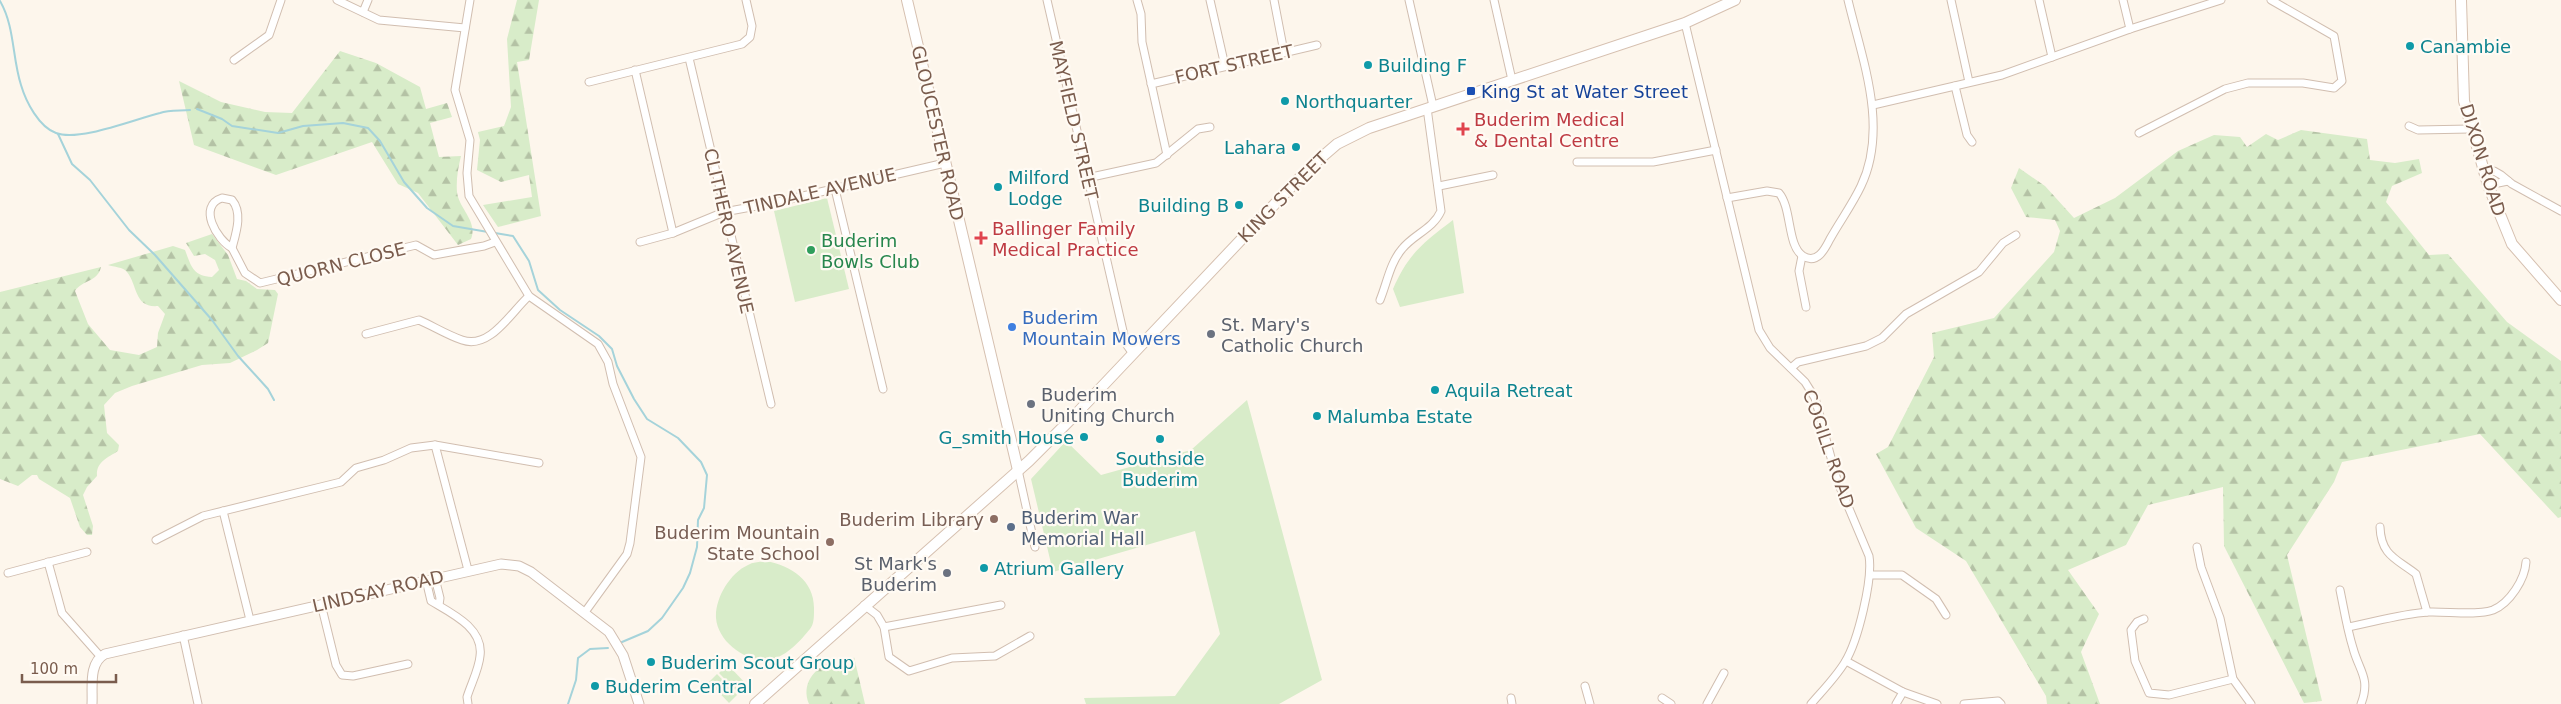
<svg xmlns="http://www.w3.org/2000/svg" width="2561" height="704" font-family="'DejaVu Sans',sans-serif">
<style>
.green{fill:#d8ecc9}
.forest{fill:url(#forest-firs)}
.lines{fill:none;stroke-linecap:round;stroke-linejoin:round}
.stream{stroke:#a5d3da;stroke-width:2}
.minor-casing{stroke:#d1beb0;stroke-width:9}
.tertiary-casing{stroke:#d1beb0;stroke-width:11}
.secondary-casing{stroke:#d6c0b0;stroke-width:12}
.minor{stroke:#fff;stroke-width:7}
.tertiary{stroke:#fff;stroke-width:9}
.secondary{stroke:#fff;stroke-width:10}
.culture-dot{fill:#0f9aa8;stroke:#fffaf3;stroke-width:2}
.transit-dot{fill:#1a4fb4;stroke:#fffaf3;stroke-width:2}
.health-dot{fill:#e0444e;stroke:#fffaf3;stroke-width:2}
.leisure-dot{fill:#2e9e5b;stroke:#fffaf3;stroke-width:2}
.shop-dot{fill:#3f7fe0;stroke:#fffaf3;stroke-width:2}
.worship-dot{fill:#6b7280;stroke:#fffaf3;stroke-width:2}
.education-dot{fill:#8d6e63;stroke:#fffaf3;stroke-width:2}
.service-dot{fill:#5c6f8a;stroke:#fffaf3;stroke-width:2}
.labels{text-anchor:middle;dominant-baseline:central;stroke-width:4.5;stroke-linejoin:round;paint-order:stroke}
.culture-label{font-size:18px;fill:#0d838f;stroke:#fffaf3;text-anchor:start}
.street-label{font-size:18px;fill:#7a5c4d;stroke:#fffaf3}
.transit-label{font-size:18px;fill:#164399;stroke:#fffaf3;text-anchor:start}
.health-label{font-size:18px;fill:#be3a42;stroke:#fffaf3;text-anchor:start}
.leisure-label{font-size:18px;fill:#27864d;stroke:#fffaf3;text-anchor:start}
.shop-label{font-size:18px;fill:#366cbe;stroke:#fffaf3;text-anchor:start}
.worship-label{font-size:18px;fill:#5b616d;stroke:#fffaf3;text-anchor:start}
.service-label{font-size:18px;fill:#4e5e75;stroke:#fffaf3;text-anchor:start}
.education-label{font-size:18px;fill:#785e54;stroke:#fffaf3;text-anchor:end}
</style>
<defs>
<pattern id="forest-firs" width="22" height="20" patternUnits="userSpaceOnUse" patternTransform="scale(1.25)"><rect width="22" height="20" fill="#d8ecc9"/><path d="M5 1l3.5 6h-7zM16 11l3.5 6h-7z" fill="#b4c2a5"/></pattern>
</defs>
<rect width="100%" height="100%" fill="#fdf6ec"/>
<g class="green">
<polygon points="827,198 849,289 795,302 774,211"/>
<path d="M 1453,220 L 1464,293 L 1400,307 L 1393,289 C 1408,254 1423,243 1453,220 Z"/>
<polygon points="1247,400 1322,680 1279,704 1086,704 1084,698 1175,696 1220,634 1195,531 1053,572 1031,479 1066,441 1101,475 1191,450"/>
<path d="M 766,561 C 792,566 815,581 814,610 C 814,617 814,624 810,629 C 801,640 787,656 772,659 C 748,664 718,643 716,618 C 715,598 730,573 748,565 C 753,562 760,562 766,561 Z"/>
<polygon points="728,665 748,686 739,694 719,673"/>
<polygon points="717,674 737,695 729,703 709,682"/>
</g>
<g class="forest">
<polygon points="517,0 539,0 529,60 517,62 541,216 498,227 483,205 532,197 529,175 501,182 477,170 480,140 478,132 504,126 511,107 507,39"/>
<path d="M 340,51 L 376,63 L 420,87 L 426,109 L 447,103 L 452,117 L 430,123 L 439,157 L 461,156 C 458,168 456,180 457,192 C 459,209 478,221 471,239 L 458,245 L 418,193 L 398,184 L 372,142 L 276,175 L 194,145 L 179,81 L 221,102 L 265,112 L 292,113 Z"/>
<polygon points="2301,130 2367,139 2370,160 2395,163 2419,159 2422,173 2392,186 2386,202 2429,255 2448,254 2507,322 2561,361 2561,517 2558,518 2480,434 2342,462 2334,482 2287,555 2322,701 2304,703 2224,546 2223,487 2148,505 2126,545 2068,570 2099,614 2081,652 2100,704 2047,704 2046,696 1966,561 1916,528 1876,454 1888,447 1934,357 1932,333 1994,318 2054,252 2060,231 2055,220 2026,217 2011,188 2019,168 2045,186 2074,218 2115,198 2178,151 2214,135 2240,137 2247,147 2266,134 2278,140"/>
<path d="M 212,234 L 228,255 L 237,279 L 246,281 L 257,289 L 275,290 L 278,294 L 268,343 L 257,350 L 230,363 L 202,365 L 132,386 L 115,393 L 104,405 L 107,433 L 119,445 L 118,451 C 107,458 96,462 97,476 L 87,487 L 83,495 L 93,526 L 92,535 L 87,535 L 80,527 L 70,498 L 39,479 L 37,475 L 32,475 L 18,486 L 0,479 L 0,292 L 101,267 C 98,282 82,280 75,291 L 88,324 L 110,350 L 139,355 L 157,347 L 158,333 L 165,314 L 158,306 C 134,308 138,286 127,272 C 123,267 114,267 108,265 L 173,246 L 185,250 C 191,266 193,276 212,277 L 219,270 L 215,260 L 205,254 L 194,256 L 186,243 Z"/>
<path d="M 854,657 L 865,704 L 809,704 C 801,685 813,668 832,662 L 844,671 L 852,665 Z"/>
</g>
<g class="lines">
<g class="stream">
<path d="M 0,1 C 15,27 12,57 21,85 C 26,102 39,127 56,133 C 79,142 135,119 160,113 C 169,110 180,111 190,110"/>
<polyline points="197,109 222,119 232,126 278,133 303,126 343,123 368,128 380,141 404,182 427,208 453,226 488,232"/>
<polyline points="58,134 72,164 90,180 129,230 155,255 212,320 238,356 268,389 274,400"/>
<polyline points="495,233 513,236 529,261 538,290 560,310 599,336 612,349 617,366 634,399 647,419 678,438 701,462 707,475 704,508 698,520 697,547 690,573 683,588 662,618 648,631 622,642"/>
<polyline points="568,704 576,680 578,658 590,649 608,648"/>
</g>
<g class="minor-casing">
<g id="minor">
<polyline points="337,0 379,20 465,28"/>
<polyline points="470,0 455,90 470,140 467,173 469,196 529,296 598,344 608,362 613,384 641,457 630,543 627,554 585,612"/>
<polyline points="1047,0 1126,344 1133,354"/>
<polyline points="1137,0 1141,14 1142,42 1167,155"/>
<polyline points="1210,0 1225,66"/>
<polyline points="1274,0 1284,52"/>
<polyline points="1409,0 1433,106"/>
<polyline points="1494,0 1512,80"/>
<polyline points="1951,0 1969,82"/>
<polyline points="2039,0 2052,57"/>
<polyline points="2123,0 2130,29"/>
<polyline points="363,12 368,0"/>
<path d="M 1685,23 L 1759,330 L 1770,348 L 1805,382 L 1815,398 L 1837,480 L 1869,556 C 1873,579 1858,641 1845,662 C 1836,677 1823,690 1811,704"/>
<polyline points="689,58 771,404"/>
<polyline points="234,60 269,35 281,0"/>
<polyline points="635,70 673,233"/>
<polyline points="589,82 742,44 750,37 752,26 746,0"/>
<polyline points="1151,84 1317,45"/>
<polyline points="1955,86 1967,135 1972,142"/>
<polyline points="1873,105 2002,75 2130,29 2221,0"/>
<polyline points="2409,126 2418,130 2470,129"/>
<polyline points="2139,133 2225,89 2248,83 2303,83 2334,88 2342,81 2334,36 2271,0"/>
<polyline points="1577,162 1653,162 1716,150"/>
<polyline points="2484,171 2494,171 2501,175 2512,184 2561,211"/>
<polyline points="1087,178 1156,163 1198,129 1210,127"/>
<polyline points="2488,185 2508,181"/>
<polyline points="1439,186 1493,175"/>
<polyline points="835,189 883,389"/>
<path d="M 222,198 L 232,200 C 243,213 236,233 232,248 C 217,240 197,206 222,198 Z"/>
<path d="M 1727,198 L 1767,191 L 1779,193 C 1792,208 1787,246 1803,256 C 1817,265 1825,249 1830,239 C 1840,221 1852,205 1861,186 C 1889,127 1862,59 1848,0"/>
<polyline points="640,242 673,233 724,212 773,203 945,163"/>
<polyline points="232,248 245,273 260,283 416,245 434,255 484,246 495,242"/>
<polyline points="1802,256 1799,271 1806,307"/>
<path d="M 1380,300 C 1387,283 1390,263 1402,249 C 1414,234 1433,229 1441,211 L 1427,108"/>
<path d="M 366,334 L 419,320 C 433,326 447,335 462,340 C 490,350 511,312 529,296"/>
<polyline points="1791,368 1798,362 1866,346 1882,338 1906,314 1979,272 2003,243 2016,235"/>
<polyline points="435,445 468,570"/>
<polyline points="1018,470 1035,547"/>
<polyline points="223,511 250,620"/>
<path d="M 2380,527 C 2381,556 2397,559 2416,574 L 2427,612"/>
<polyline points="156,540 203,516 341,482 356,468 384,460 411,448 435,445 539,463"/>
<polyline points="2197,547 2201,567 2220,618 2233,679 2251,704"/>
<polyline points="48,562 62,613 100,656"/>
<polyline points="8,573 87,552"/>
<polyline points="1871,575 1902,575 1936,599 1946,615"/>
<polyline points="435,578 440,598 439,605"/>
<path d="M 426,580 L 431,601 C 451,613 484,628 480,656 C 479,669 471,684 467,697 L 468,704"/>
<path d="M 2340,590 C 2344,609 2347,629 2353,648 C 2359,671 2371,678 2361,704"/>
<polyline points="321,604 336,665 342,675 353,676 408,664"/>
<polyline points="864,605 877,615 884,627 889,657 909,671 952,658 995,656 1030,636"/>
<polyline points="2144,619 2137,622 2131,630 2135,661 2149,693 2169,695 2233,679"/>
<polyline points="884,627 1001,605"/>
<path d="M 2348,627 C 2374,622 2401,614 2428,612 C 2446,611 2476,616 2493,610 C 2510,603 2525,579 2526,562"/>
<polyline points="183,635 198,704"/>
<polyline points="1846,661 1903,692 1937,704"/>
<polyline points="1585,686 1590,704"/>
<polyline points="1511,698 1512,704"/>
<polyline points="1662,698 1671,704"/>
<polyline points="1707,704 1724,673"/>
<polyline points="1896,704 1903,692"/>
<polyline points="1964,704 1998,701 2001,704"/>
</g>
</g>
<g class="tertiary-casing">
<path id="tertiary" d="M 92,704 C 93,688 88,663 105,654 L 501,564 L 519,566 L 531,572 L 609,632 L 623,655 L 639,704"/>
</g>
<g class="secondary-casing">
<g id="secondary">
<polyline points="907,0 1018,470"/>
<polyline points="2461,0 2464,101 2488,185 2512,244 2561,300"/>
<polyline points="755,704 1029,461 1077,413 1308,169 1337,144 1369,128 1685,23 1735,0"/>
</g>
</g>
<use href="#minor" class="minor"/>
<use href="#tertiary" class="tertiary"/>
<use href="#secondary" class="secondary"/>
</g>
<g class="culture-dot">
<circle cx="2410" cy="46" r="5"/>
<circle cx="1368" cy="65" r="5"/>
<circle cx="1285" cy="101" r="5"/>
<circle cx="1296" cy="147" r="5"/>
<circle cx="998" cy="187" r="5"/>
<circle cx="1239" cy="205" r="5"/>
<circle cx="1435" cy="390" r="5"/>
<circle cx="1317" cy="416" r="5"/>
<circle cx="1084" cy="437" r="5"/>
<circle cx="1160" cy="439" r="5"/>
<circle cx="984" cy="568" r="5"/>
<circle cx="651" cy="662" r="5"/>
<circle cx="595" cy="686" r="5"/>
</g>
<rect class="transit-dot" x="1466" y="86" width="10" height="10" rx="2.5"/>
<g class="health-dot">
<path d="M1460.5 121.5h5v5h5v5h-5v5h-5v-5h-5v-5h5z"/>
<path d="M978.5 230.5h5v5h5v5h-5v5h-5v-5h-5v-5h5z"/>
</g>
<circle class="leisure-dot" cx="811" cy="250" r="5"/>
<circle class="shop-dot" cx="1012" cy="327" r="5"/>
<g class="worship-dot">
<circle cx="1211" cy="334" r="5"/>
<circle cx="1031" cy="404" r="5"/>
<circle cx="947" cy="573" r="5"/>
</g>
<g class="education-dot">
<circle cx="994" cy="519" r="5"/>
<circle cx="830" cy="542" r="5"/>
</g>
<circle class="service-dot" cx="1011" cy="527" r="5"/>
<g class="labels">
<g class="culture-label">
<text x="2420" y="46">Canambie</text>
<text x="1378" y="65">Building F</text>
<text x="1295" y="101">Northquarter</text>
<text x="1286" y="147" text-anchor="end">Lahara</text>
<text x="1008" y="177">Milford<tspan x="1008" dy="21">Lodge</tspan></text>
<text x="1229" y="205" text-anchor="end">Building B</text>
<text x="1445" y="390">Aquila Retreat</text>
<text x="1327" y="416">Malumba Estate</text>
<text x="1074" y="437" text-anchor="end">G_smith House</text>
<text x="1160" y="458" text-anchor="middle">Southside<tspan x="1160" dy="21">Buderim</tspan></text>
<text x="994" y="568">Atrium Gallery</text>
<text x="661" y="662">Buderim Scout Group</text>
<text x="605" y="686">Buderim Central</text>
</g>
<g class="street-label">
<text transform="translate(1234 64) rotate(-13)">FORT STREET</text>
<text transform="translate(1074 120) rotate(77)">MAYFIELD STREET</text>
<text transform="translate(938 133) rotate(77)">GLOUCESTER ROAD</text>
<text transform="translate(2483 160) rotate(73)">DIXON ROAD</text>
<text transform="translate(820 191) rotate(-13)">TINDALE AVENUE</text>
<text transform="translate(1283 197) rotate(-45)">KING STREET</text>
<text transform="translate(729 231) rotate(77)">CLITHERO AVENUE</text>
<text transform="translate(341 264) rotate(-14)">QUORN CLOSE</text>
<text transform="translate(1829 449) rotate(71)">COGILL ROAD</text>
<text transform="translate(378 591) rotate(-13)">LINDSAY ROAD</text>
</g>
<g class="transit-label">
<text x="1481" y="91">King St at Water Street</text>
</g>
<g class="health-label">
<text x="1474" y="119">Buderim Medical<tspan x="1474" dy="21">&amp; Dental Centre</tspan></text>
<text x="992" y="228">Ballinger Family<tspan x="992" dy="21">Medical Practice</tspan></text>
</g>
<g class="leisure-label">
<text x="821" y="240">Buderim<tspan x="821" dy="21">Bowls Club</tspan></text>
</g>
<g class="shop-label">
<text x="1022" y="317">Buderim<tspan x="1022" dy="21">Mountain Mowers</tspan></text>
</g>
<g class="worship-label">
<text x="1221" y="324">St. Mary's<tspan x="1221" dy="21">Catholic Church</tspan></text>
<text x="1041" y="394">Buderim<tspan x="1041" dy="21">Uniting Church</tspan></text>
<text x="937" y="563" text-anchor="end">St Mark's<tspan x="937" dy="21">Buderim</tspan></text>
</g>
<g class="service-label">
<text x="1021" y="517">Buderim War<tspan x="1021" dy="21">Memorial Hall</tspan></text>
</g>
<g class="education-label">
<text x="984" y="519">Buderim Library</text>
<text x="820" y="532">Buderim Mountain<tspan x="820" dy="21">State School</tspan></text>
</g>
</g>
<path d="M22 674v8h94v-8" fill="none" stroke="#7a5c4d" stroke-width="2.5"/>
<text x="30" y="674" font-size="15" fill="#7a5c4d" stroke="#fffaf3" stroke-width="4" paint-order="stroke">100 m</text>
</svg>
